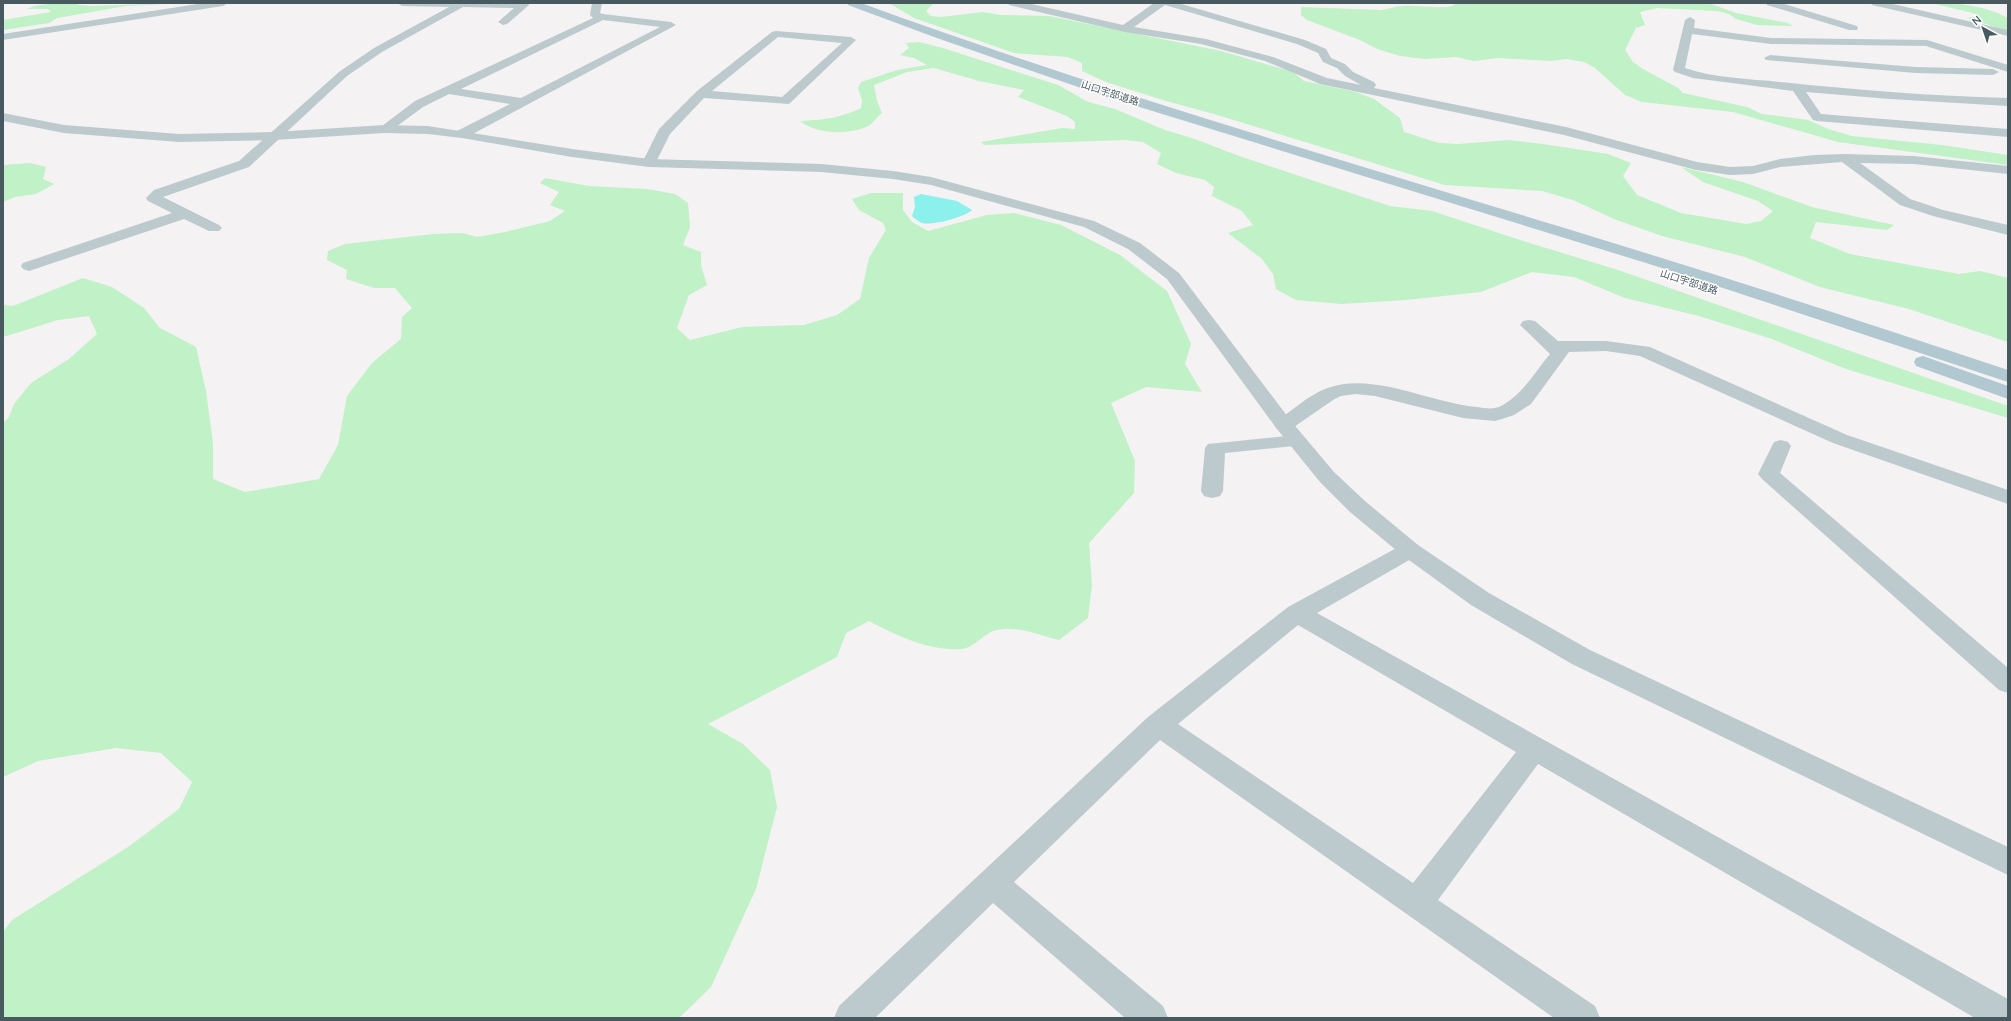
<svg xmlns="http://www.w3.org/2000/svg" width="2011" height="1021" font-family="Quicksand,'Noto Sans JP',sans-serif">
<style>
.green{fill:#c0f1c7}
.water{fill:#8cf0ed}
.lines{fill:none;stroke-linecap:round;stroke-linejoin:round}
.minor{fill:#bccace;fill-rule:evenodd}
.tertiary{fill:#bccace;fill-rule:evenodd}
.primary{fill:#b1c8d1;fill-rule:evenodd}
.labels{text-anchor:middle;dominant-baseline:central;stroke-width:3;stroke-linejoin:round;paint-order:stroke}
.far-street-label{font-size:10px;fill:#485a60;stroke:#fff}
</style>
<rect width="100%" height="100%" fill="#f4f2f2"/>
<g class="green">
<polygon points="56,3 78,3 78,5 91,6 183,3 126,6 57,18 49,23 3,30 3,20 51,12 48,9 27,9 34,6"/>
<polygon points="889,3 934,3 926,11 931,16 941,17 983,12 1000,15 1049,16 1221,51 1293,72 1304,81 1356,92 1374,99 1400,118 1404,132 1439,143 1458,144 1509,140 1543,144 1608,154 1631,163 1623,176 1637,195 1681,213 1746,224 1761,221 1773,211 1758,201 1703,182 1681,167 1743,182 1812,207 1894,225 1887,230 1816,222 1810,238 1850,254 1959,274 1980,271 2008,278 2008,342 1909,309 1820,287 1745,257 1662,236 1614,219 1573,200 1542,191 1445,185 1214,114 1166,101 1106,82 1082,71 1082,63 1067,57 1014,53 914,18"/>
<path d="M 1455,3 L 1708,3 L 1736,13 L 1788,23 L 1793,26 L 1757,25 L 1736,19 L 1729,14 L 1717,11 L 1657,8 L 1640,12 L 1645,25 L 1636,28 L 1625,50 L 1633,62 L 1643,69 L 1678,88 L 1683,93 L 1747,107 L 1762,114 L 1808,120 L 1828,129 L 1852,136 L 1942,145 L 2008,155 L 2008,165 L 1838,142 L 1733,112 L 1642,102 L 1625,95 L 1595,68 L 1584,62 L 1567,59 L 1551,61 L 1497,58 L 1474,61 L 1456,57 L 1425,59 L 1400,56 L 1377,49 L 1360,40 L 1307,20 L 1301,15 L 1301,7 L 1381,10 C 1389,9 1396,6 1403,6 C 1420,5 1436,9 1453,6 Z"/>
<path d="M 1931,3 C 1958,3 1984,5 2008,18 L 2008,31 L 1967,18 L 1977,16 L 1977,14 Z"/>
<path d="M 919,42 L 943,48 L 1058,85 L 1088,102 L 1115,109 L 1165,130 L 1195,139 L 1239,156 L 1390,206 L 1432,211 L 1520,240 L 1618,270 L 2008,406 L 2008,418 L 1846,369 L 1772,339 L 1699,316 L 1625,298 L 1574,277 L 1532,272 L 1481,292 L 1406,300 L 1341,304 L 1296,300 L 1276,289 L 1273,274 L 1262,259 L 1228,233 L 1253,225 L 1242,211 L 1212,196 L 1214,187 L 1205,180 L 1176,173 L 1157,164 L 1161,153 L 1143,142 L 1126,140 L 984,145 L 981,142 L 1062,128 L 1075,129 L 1075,122 L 1067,116 L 1018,97 L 1024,90 L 979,81 L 934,68 L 907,72 L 874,85 L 877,101 L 882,113 C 877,117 873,123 868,126 C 849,135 818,135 800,121 C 823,120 841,118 861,108 L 862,100 L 858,88 L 861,82 L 897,70 L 927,65 L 914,58 L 900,55 L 909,48 L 906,43 Z"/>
<polygon points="30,163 46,167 43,179 54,184 36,194 15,197 3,202 3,165"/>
<path d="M 545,178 L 589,186 L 647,189 L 675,194 L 688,203 L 690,227 L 683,245 L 701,252 L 701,265 L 707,285 L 689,295 L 677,328 L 690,340 L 742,327 L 804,325 L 837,315 L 860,299 L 869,258 L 886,230 L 883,223 L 859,210 L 852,199 L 871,193 L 903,193 L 903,210 L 912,222 L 928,231 L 987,215 L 1014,213 L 1061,225 L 1120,255 L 1167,291 L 1191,344 L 1185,364 L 1202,392 L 1146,387 L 1111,403 L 1135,461 L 1134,493 L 1089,543 L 1092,585 L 1088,618 L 1059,640 C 1039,635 1014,624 993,631 C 983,635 972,649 961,649 C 929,651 897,636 869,621 L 846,633 L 837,657 L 708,724 L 743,744 L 770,770 L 777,807 L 756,889 L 711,987 L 679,1018 L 3,1018 L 3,932 L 12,920 L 128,847 L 179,809 L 192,782 L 161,753 L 116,748 L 38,761 L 3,777 L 3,423 L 9,417 L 14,404 L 31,383 L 69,359 L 97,334 L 89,316 L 58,320 L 3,337 L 3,305 L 13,306 L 83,278 L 112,287 L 144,308 L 160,328 L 196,347 L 206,391 L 213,443 L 213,479 L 245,492 L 319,479 L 338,445 L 347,396 L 372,363 L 401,339 L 402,317 L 412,308 L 395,288 L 374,288 L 346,279 L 347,270 L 327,260 L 328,251 L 345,244 L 433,234 L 462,233 L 477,237 L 505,232 L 550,221 L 565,211 L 550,205 L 559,192 L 540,183 Z"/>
</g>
<path class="water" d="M 921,194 L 957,201 L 972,210 C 965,217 932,226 922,223 C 919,222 914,218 912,216 L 915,207 L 914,197 Z"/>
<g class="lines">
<g class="minor">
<polygon points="204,3 228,3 223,6 3,40 3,34"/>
<polygon points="397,3 528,3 529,5 507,24 503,25 498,22 514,8 463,7 382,52 347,76 249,167 163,197 219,225 222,228 219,231 209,231 184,219 35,269 29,271 23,269 21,266 23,263 172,213 148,201 146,198 154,190 239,161 339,72 374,48 449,7 402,6"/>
<path d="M 592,3 L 602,3 L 600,13 L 603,14 L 671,22 L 676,25 L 467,137 L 462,138 L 455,134 L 457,131 L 510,104 L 449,94 L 423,107 L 389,132 L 384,133 L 378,129 L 415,101 L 593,18 L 590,15 ZM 603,20 L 660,27 L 521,98 L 461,89 Z"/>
<path d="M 1008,3 L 1027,3 L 1123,25 L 1154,3 L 1178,3 L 1305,40 L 1326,49 L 1331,58 L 1345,64 L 1353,72 L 1374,82 L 1376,85 L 1374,88 L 1566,127 L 1697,162 L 1730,167 L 1753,166 L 1780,159 L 1814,155 L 1845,154 L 1914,156 L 2008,166 L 2008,174 L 1914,164 L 1860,163 L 1910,199 L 1943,210 L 2008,225 L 2008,235 L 1933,216 L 1900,205 L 1842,162 L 1780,167 L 1753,174 L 1730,175 L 1696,170 L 1564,135 L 1320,84 L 1265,61 L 1201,44 L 1125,32 L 1009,5 ZM 1165,5 L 1297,44 L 1318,53 L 1323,62 L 1337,68 L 1345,76 L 1361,85 L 1327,78 L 1273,57 L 1206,39 L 1134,27 Z"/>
<polygon points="1766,3 1781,3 1857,26 1858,28 1857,30 1849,30 1767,5"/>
<polygon points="1871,3 1888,3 2008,30 2008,36 1872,5"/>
<path d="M 1690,17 L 1695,20 L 1694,28 L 1771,38 L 1927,40 L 2008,65 L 2008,72 L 1926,46 L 1771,44 L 1692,34 L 1685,68 C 1713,78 1751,79 1781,82 C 1856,90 1932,96 2008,98 L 2008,106 L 1890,99 L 1806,92 L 1821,114 L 2008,129 L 2008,137 L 1817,121 L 1813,120 L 1793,91 L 1693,78 L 1675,72 L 1673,70 L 1685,20 Z"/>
<path d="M 776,31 L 851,37 L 856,40 L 789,104 L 704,98 L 670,134 L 654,166 L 644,166 L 642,163 L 659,129 L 697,91 L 772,32 ZM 778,37 L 842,43 L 782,97 L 712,91 Z"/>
<polygon points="1770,55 1916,67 1993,69 1999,72 1993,75 1916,73 1766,60 1764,58"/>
<path d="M 1529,320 L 1535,321 L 1558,341 L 1606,341 L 1650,347 L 1847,435 L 2008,490 L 2008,504 L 1833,443 L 1640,356 L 1606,351 L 1569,352 L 1531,404 L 1514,415 L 1502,419 L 1495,421 L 1463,418 L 1375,396 L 1355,394 L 1341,396 L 1333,400 L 1291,429 L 1284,431 L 1277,429 L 1274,425 L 1277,421 C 1293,410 1312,392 1331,387 C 1377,373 1430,403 1477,407 C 1485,408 1493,410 1501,406 C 1522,395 1535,372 1550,354 L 1520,325 L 1523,321 Z"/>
<polygon points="1297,435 1304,437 1307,441 1304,445 1225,453 1223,491 1220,496 1212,498 1204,496 1201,491 1205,448 1208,444"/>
<polygon points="1781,440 1788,442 1791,446 1780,473 2008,668 2008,693 1999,690 1762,479 1758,474 1774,442"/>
<path d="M 1410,542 L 1418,545 L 1421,550 L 1418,555 L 1317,613 L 2008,999 L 2008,1018 L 1975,1018 L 1538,764 L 1438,900 L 1595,1006 L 1600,1018 L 1554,1018 L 1160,740 L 1014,882 L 1163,1006 L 1168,1018 L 1125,1018 L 993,903 L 875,1018 L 834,1018 L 839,1006 L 1148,717 L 1288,607 L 1402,545 ZM 1298,625 L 1516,752 L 1413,883 L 1178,724 Z"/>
</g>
<polygon class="tertiary" points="3,113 64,125 179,134 274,132 384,125 428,126 572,149 649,159 821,164 893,171 931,177 1094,221 1140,243 1179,273 1291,421 1334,472 1366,502 1418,545 1489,593 1590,650 2008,847 2008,875 1572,664 1471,605 1402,555 1350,512 1320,482 1277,429 1167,279 1128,249 1084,227 931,185 893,179 821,172 649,167 572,157 462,138 428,134 384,133 274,140 179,142 64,133 3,121"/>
<g class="primary">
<path d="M 847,3 L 861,3 C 1091,87 1325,155 1558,226 C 1709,272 1859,320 2008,370 L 2008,382 L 1659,267 L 1107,97 L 934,37 L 848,5 Z"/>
<polygon points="1923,356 2008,386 2008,399 1916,366 1914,362 1916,358"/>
</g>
</g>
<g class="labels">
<g class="far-street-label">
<text transform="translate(1110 93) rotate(18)">山口宇部道路</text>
<text transform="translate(1689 282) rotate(18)">山口宇部道路</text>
</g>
</g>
<rect width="2011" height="1021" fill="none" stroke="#485a60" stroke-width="8"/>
<g transform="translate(1983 28) rotate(320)" stroke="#ffffff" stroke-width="3" paint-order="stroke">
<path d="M0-3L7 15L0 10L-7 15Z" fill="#485a60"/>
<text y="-6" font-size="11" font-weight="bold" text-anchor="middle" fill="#485a60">N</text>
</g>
</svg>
